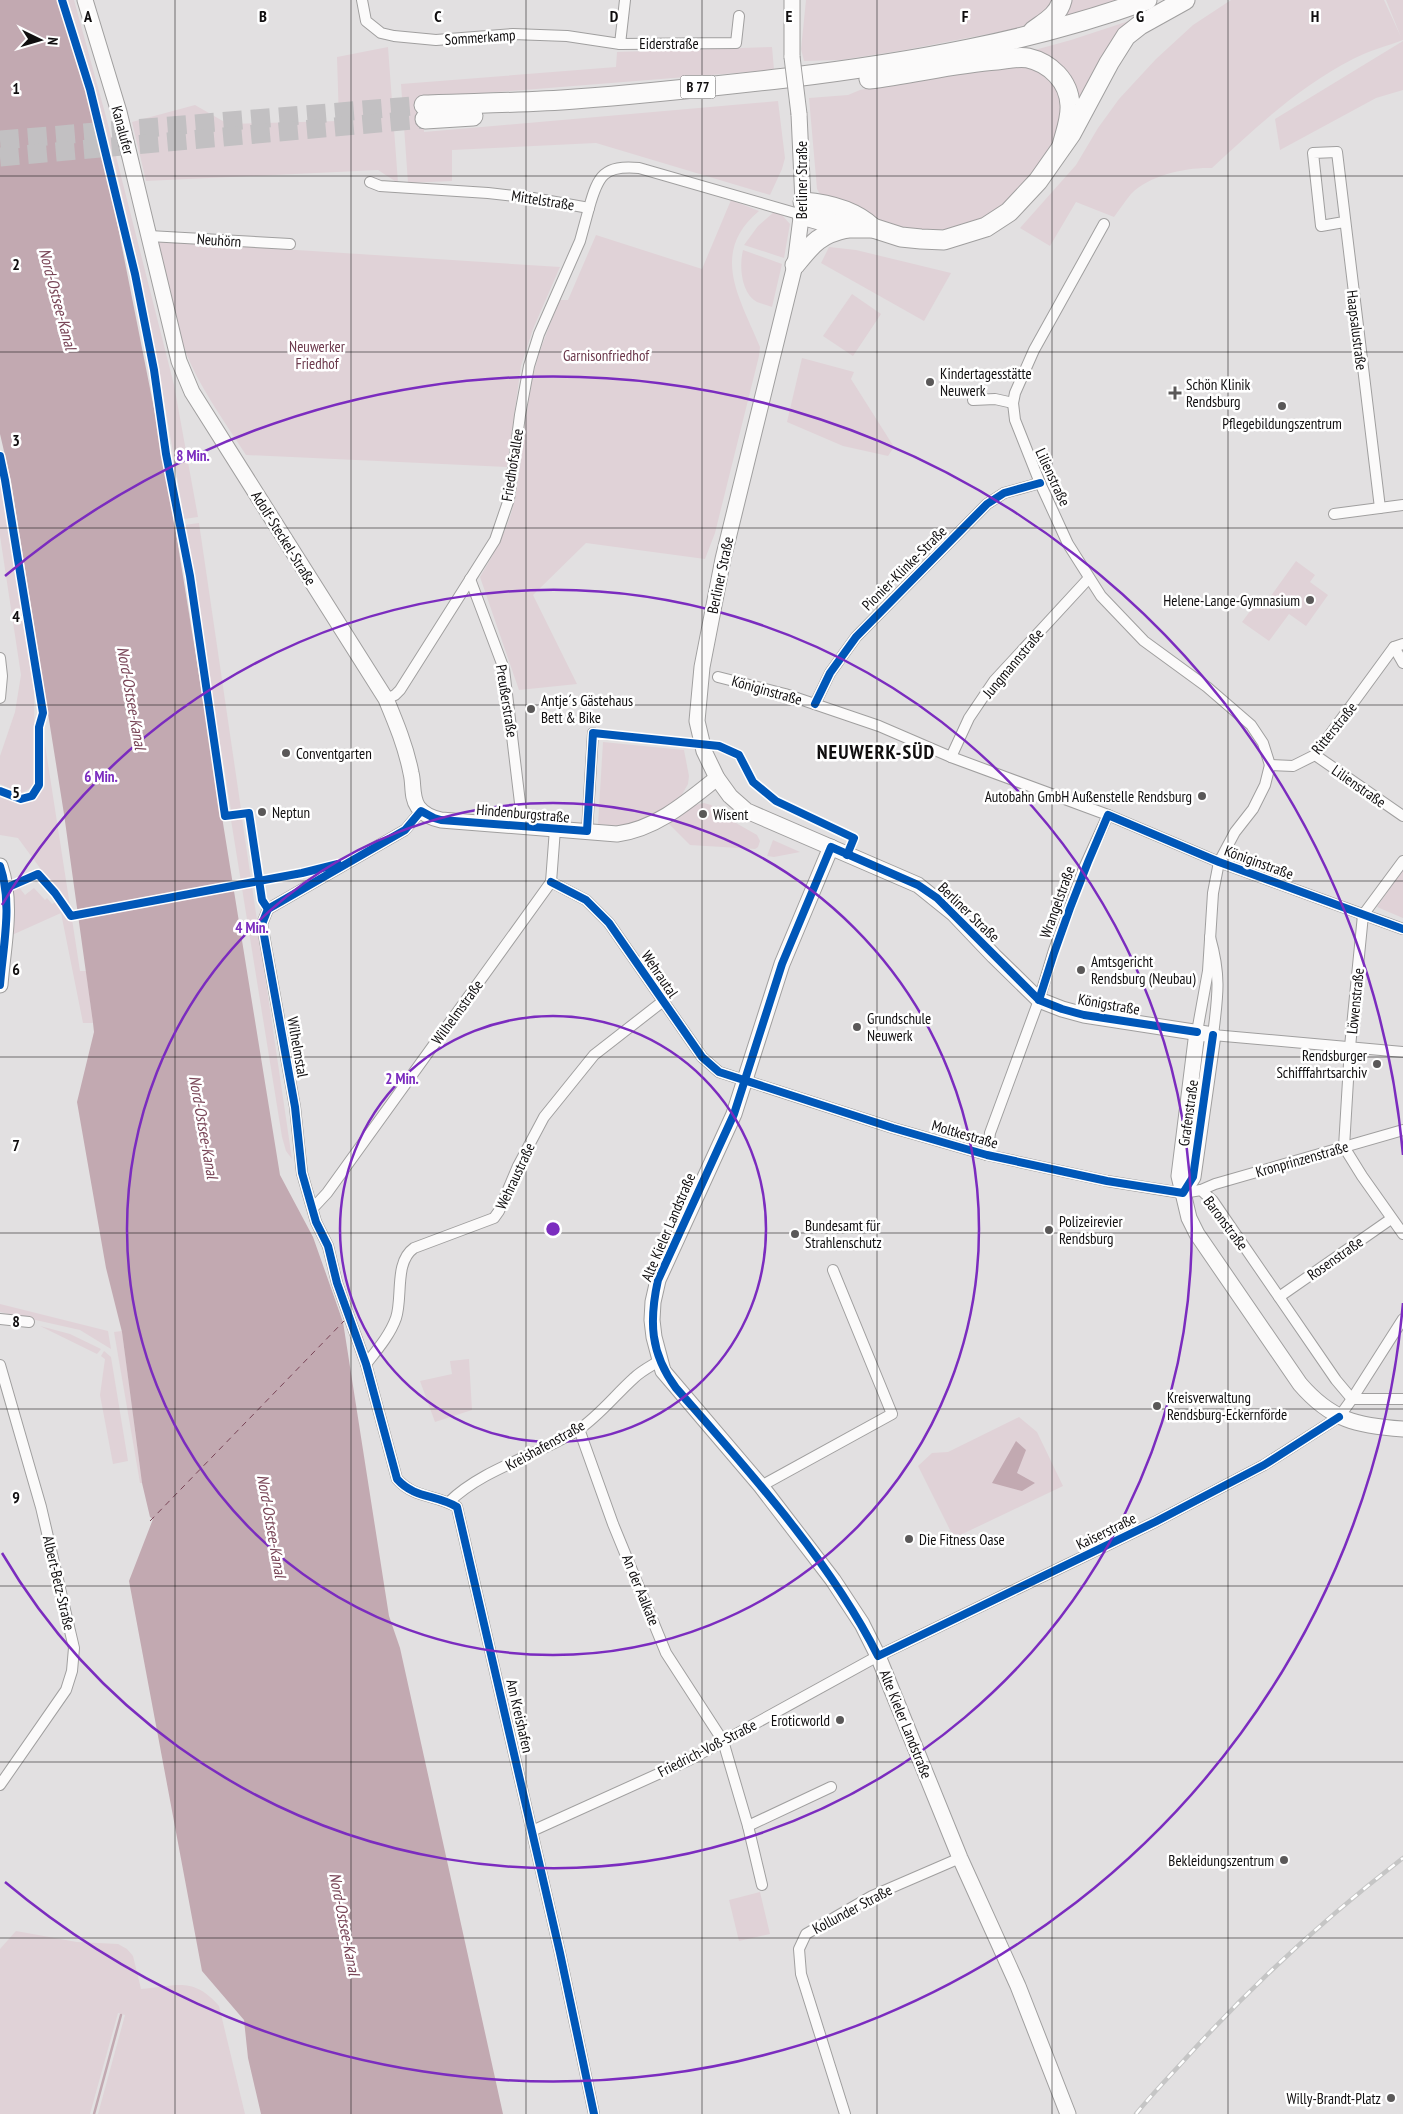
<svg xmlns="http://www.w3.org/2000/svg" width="1403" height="2114" font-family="'PT Sans Narrow',sans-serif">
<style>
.green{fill:#e0d2d7}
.water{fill:#c2a9b1}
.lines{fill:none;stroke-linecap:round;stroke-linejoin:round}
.stream{stroke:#c2a9b1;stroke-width:2.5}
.ferry{stroke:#784456;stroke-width:1;stroke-dasharray:6 5;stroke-linecap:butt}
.highway-tunnel{stroke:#c2c0c2;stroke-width:19;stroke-dasharray:19 9;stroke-linecap:butt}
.street-casing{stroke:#a09f9f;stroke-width:12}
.secondary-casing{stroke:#a09f9f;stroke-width:17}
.highway-casing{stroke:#a09f9f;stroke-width:21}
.street{stroke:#fbfafa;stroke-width:10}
.secondary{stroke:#fbfafa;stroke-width:15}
.highway{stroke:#fbfafa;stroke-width:19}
.rail-casing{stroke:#c5c5c5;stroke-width:4.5}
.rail{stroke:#fff;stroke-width:2.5;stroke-dasharray:8;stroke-linecap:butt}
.secondary-bridge-casing{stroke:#a09f9f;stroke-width:17;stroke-linecap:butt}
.secondary-bridge{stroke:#fbfafa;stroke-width:15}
.cycleway-casing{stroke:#fff;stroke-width:11}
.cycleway{stroke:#0057b8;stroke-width:8}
.grid{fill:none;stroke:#100e0f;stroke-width:1;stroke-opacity:0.55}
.ring{fill:none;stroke:#7b2cbf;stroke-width:2.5}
.poi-dot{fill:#5a5858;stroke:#fff;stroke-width:2}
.labels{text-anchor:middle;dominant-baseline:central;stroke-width:5;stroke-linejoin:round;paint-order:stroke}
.shield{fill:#fff;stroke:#585657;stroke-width:1}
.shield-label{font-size:14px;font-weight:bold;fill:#100e0f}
.street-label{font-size:15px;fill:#100e0f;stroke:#fff}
.park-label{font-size:15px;fill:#6b384b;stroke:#fff}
.poi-label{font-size:15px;fill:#100e0f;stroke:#fff;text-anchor:start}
.water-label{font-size:16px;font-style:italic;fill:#784456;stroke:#fff}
.district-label{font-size:20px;font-weight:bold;letter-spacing:1px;fill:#100e0f;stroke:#fff}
.grid-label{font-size:16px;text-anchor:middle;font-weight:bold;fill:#100e0f;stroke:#fff;stroke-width:5;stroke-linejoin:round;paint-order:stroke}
.centre{fill:#7b2cbf;stroke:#fff;stroke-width:2.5}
.ring-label{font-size:15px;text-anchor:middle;font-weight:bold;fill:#7b2cbf;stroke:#fff;stroke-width:5;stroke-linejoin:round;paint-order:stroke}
</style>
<rect width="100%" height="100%" fill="#e2e0e1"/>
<g class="green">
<path d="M 68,0 L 74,0 L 105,113 L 174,385 L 198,517 L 184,519 C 156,344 123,168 68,0 Z"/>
<polygon points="806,0 1058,0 1044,20 1014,29 905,50 841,60 804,61 801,49"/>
<polygon points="1069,0 1128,0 1065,16 1070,8"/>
<path d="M 1231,0 L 1384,0 L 1401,37 L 1386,0 L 1403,0 L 1403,40 C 1387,46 1368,51 1353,59 C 1299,87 1256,127 1212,168 C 1187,167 1149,175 1131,194 C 1125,201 1120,209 1114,217 L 1076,202 L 1050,246 L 1020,228 L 1076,165 L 1098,128 L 1119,99 L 1156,59 L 1193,25 Z"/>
<polygon points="1138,18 1076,122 1072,92 1020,54 1071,40"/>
<polygon points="1403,41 1403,90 1376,98 1280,150 1275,119"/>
<polygon points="388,47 398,183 378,170 146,181 132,122 195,105 228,124 339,121 337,57"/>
<polygon points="772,47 774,70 422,98 424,132 778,101 785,158 782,169 770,195 596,143 452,150 452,181 408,183 401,84 616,67 617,52"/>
<polygon points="1004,63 1044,68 1066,100 1060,135 1011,204 960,231 914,231 882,221 821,196 817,189 809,98 848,95 860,90 969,71"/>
<path d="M 731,200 L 759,211 C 709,253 740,298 760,347 L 759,356 L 715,533 L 705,559 L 586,543 L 533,595 L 577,684 L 519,690 L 480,577 C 495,552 510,526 515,497 C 524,454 524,410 535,368 C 541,345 551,322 560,300 L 568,300 L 596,235 L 702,269 Z"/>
<polygon points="774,212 782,215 790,224 784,258 744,245 758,226"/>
<path d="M 158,241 L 560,267 L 533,329 L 521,366 L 507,467 L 246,455 C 223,419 196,383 182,342 C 171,310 166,274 158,241 Z"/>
<polygon points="829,247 856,250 951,273 924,321 821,263"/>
<path d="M 743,250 L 782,264 L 772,307 C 767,305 762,304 757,302 C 741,293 739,266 743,250 Z"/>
<polygon points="852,294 881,314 853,356 823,336"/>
<polygon points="802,358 854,372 851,379 894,447 888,456 843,446 787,422"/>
<polygon points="0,478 34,690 35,782 29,789 21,793 0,784 0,756 15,712 21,675 0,536"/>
<polygon points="199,523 241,809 231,810 184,525"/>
<polygon points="1296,561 1315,575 1310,582 1328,595 1306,626 1289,614 1269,641 1242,622 1256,603 1263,607"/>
<path d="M 42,725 L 80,971 L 86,971 L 93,1023 L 83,1023 L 61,913 L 12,935 L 13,890 L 18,886 L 25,895 L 34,888 L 45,900 L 47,898 L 52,904 L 62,898 L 18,838 L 0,835 L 0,794 C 7,796 15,800 22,801 C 54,803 43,745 42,725 Z"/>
<polygon points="603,742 684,750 689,776 688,784 680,798 669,808 629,827 598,824"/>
<polygon points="704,803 711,805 736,823 757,835 760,841 758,847 755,849 690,845 668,823 695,805"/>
<polygon points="242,818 292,1159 286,1151 282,1137 231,820"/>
<polygon points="773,840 800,852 774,857 767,856"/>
<polygon points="1403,870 1403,918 1377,907"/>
<polygon points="0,1304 108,1331 111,1349 80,1330 0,1312"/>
<polygon points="40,1326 70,1334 101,1349 97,1354"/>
<polygon points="122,1331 142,1483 140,1483 114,1332"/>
<polygon points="104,1351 111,1357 128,1461 113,1464 100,1395 105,1359 101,1356"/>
<polygon points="469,1359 472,1410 435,1422 420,1381 452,1374 450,1361"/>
<polygon points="1019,1417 1037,1432 1063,1486 954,1538 918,1466 932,1453 948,1452"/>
<polygon points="760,1892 770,1934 739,1941 729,1900"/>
<path d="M 16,1931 L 77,1942 L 118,1944 L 127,1949 L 133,1956 L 141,1989 C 177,1986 193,1976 219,2006 L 245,2114 L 98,2114 L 125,2015 L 118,2013 L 90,2114 L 0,2114 L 0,1949 Z"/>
</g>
<g class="water">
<polygon points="0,0 58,0 88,89 111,192 164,459 280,1175 313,1237 343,1322 389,1616 400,1648 503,2114 261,2114 248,2058 244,2020 202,1971 129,1581 153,1519 150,1517 142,1483 122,1332 106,1268 77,1102 94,1032 93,1023 64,814 11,481 0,434"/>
<polygon points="1016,1441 1026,1450 1017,1473 1035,1483 1022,1491 992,1483"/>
</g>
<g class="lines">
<polyline class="stream" points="94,2114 121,2015"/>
<polyline class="ferry" points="150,1521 344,1321"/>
<g class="highway-tunnel">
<polyline points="0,140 424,105"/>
<polyline points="0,157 425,119"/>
</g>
<g class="street-casing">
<g id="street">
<polyline points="362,0 366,21 381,33 394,36 436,40 513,34 567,36 620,44"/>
<polyline points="625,0 620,44 736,43 739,16"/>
<path d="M 370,182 L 380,186 L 488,193 L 533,198 L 589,208 C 598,175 604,165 639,168 L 802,215"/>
<polyline points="1344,222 1321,226 1313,153 1337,152 1380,508"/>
<polyline points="1104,224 1034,350 1015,393 1013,403 1015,420 1040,483 1068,544 1101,596 1144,641 1207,687 1251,725 1263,743 1270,765"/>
<polyline points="149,236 290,244"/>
<polyline points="973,400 995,399 1013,403"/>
<polyline points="1334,514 1403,505"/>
<polyline points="470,579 504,669 523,828"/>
<polyline points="1394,647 1403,663"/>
<polyline points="0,658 2,676 0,698"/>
<polyline points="718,677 785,694 879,726 951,757 1108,815 1219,862 1403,929"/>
<polyline points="386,699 395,695 400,690 495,540 509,499 520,415 529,366 539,334 580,241 589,208"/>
<polyline points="815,704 830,673 856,637 987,504 1004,493 1040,483"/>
<polyline points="1315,755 1403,816"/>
<polyline points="951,757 969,718 994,681 1089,578"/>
<polyline points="1270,765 1293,766 1315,755 1394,647 1403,644"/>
<path d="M 421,811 L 405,830 L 268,909 L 262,924 L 295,1107 L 302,1173 L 316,1222 L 328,1246 L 337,1283 L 366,1364 L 397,1479 C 415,1499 435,1494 457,1507 L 560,1953 L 594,2114"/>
<polyline points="587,831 593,733"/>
<polyline points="1403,861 1363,915 1350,1047 1344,1147 1362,1176 1403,1234"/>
<polyline points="551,882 586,900 609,923 702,1057 719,1072 893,1128 987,1155 1107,1181 1169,1191 1183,1193 1201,1190 1213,1201 1336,1380 1352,1399"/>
<path d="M 1210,937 C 1221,976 1218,995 1213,1035 L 1403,1052"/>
<polyline points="1197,1032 1208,971 1213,893 1219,862 1235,832 1253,809 1265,785 1270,765"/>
<polyline points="987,1155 990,1133 1039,1000 1054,950 1084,868 1108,815"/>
<polyline points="1201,1190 1215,1184 1403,1130"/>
<polyline points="313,1208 327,1193 551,882 555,829"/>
<polyline points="1279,1297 1391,1219"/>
<polyline points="0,1319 29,1322"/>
<path d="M 366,1364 C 377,1350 390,1335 396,1318 C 403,1297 394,1262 414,1248 L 494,1218 L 499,1211 L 518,1166 L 544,1117 L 594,1055 L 662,1002"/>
<polyline points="0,1365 41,1507 74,1648 72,1671 66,1690 0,1785"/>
<polyline points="1352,1399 1403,1399"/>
<polyline points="579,1429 613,1524 666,1653 723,1741 748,1826 831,1787"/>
<polyline points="761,1486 892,1414 833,1270"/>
<path d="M 449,1502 C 484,1468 537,1456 578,1430 C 599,1416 615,1395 634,1378 C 641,1371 651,1366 659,1361"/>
<polyline points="748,1826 762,1885"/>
<polyline points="532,1831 689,1760 878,1656 1155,1522 1264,1465 1339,1417 1352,1399 1403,1319"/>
<polyline points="845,2114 801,1974 799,1949 806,1934 872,1896 960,1858"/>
</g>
</g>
<g class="secondary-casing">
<g id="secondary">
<path d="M 85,0 L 119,112 L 179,361 L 192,392 L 386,699 C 396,723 406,747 411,773 C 414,784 411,797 418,807 C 423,814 432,818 441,820 L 617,834 C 656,829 687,802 717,778"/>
<polyline points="792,57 792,0"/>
<polyline points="799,114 803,202 795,265 723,559 702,667 697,721 704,751 717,778 730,796 747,811 918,885 954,914 994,956 1039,1000 1062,1009 1084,1015 1213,1035 1193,1177 1183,1193"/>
<polyline points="831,847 782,964 734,1114 658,1280 653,1302 652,1320 654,1337 663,1371 761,1486 833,1580 862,1624 878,1656 960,1858 1018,1986 1068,2114"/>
<path d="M 0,866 C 13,904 3,946 0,985"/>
<path d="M 1197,1032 L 1179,1176 L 1189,1218 L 1197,1234 L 1300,1384 C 1331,1420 1357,1426 1403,1429"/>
</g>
</g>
<g class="highway-casing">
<g id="highway">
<path d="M 1033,31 C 1045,22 1058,16 1062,0"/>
<path d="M 869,79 C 912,74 954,63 997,60 C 1007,59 1019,56 1028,58 C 1050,63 1069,81 1070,105 C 1071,119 1065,133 1062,146"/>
<path d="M 424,105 C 474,103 525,103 575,99 C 645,94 716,86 786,78 C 909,63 1030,42 1147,0"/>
<polyline points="425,119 473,116"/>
<path d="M 803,202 C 828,204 854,210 873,228"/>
<polyline points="802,215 847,228 873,228 901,237 921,239 944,240 986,227 1009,212 1038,181 1071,134 1109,63 1126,36 1140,25 1185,0"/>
<path d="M 795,265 C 812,244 819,234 847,228"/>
</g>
</g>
<use href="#street" class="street"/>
<use href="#secondary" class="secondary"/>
<use href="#highway" class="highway"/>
<g class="rail-casing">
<path id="rail" d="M 1136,2114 C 1152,2094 1170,2076 1187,2057 C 1253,1984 1325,1918 1403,1858"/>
</g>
<use href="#rail" class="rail"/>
<g class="secondary-bridge-casing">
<polyline id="secondary-bridge" points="792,57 799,114"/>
</g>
<use href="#secondary-bridge" class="secondary-bridge"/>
<g class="cycleway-casing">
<g id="cycleway">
<polyline points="62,0 90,89 135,274 154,370 166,454 190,576 225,816 249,813 262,900 268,909"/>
<polyline points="0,456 5,480 43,713 39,727 39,785 32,796 21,799 0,791"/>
<polyline points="815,704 830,673 856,637 987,504 1004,493 1040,483"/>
<path d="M 0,866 C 13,904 3,946 0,985"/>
<polyline points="551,882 586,900 609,923 702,1057 719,1072 893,1128 987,1155 1107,1181 1183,1193 1193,1177 1213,1035"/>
<polyline points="6,888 38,874 55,893 71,916 302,873 338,864 339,866"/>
<path d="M 1039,1000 C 1058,937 1081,876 1108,815 L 1219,862 L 1403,929"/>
<path d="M 1197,1032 L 1084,1015 L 1062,1009 L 1039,1000 L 937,898 L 918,885 L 831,847 L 782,964 L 734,1114 L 658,1280 C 649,1321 650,1353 676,1388 C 747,1469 829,1559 878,1656 L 1155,1522 L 1264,1465 L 1339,1417"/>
<path d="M 594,2114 L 560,1953 L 457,1507 C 435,1494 415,1499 397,1479 L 366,1364 L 337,1283 L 328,1246 L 316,1222 L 302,1173 L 295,1107 L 262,924 L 268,909 L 405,830 L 421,811 L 434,818 L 441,820 L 587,831 L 593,733 L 719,746 L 739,755 L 753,782 L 776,801 L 854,838 L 847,855"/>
</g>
</g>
<use href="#cycleway" class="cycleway"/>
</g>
<path class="grid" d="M 175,0 L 175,2114M 351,0 L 351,2114M 526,0 L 526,2114M 702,0 L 702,2114M 877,0 L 877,2114M 1052,0 L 1052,2114M 1228,0 L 1228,2114M 0,176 L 1403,176M 0,352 L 1403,352M 0,528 L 1403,528M 0,705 L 1403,705M 0,881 L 1403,881M 0,1057 L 1403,1057M 0,1233 L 1403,1233M 0,1409 L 1403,1409M 0,1586 L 1403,1586M 0,1762 L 1403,1762M 0,1938 L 1403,1938"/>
<g class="ring">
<circle cx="553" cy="1229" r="213"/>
<circle cx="553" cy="1229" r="426"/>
<path d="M2 905A639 639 0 1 1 2 1553"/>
<path d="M1403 1303A853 853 0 0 1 5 1882M5 576A853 853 0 0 1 1403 1155"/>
</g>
<g class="poi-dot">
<circle cx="930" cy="382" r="5"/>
<path d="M1172.5 385.5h5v5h5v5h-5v5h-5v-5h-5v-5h5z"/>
<circle cx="1282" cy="406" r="5"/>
<circle cx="1310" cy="600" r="5"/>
<circle cx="531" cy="709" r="5"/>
<circle cx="286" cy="753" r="5"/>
<circle cx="1202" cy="796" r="5"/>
<circle cx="262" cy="812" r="5"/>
<circle cx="703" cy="814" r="5"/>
<circle cx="1081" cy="970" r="5"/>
<circle cx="857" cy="1027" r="5"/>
<circle cx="1377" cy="1064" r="5"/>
<circle cx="1049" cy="1230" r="5"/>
<circle cx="795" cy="1234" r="5"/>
<circle cx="1157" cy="1406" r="5"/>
<circle cx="909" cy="1539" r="5"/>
<circle cx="840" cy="1720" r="5"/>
<circle cx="1284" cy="1860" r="5"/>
<circle cx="1391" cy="2098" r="5"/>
</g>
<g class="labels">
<rect class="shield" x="680.5" y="75.5" width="35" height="23" rx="4"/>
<g class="shield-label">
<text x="698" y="87">B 77</text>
</g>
<g class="street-label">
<text transform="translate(480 37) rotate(-4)">Sommerkamp</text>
<text x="669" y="43">Eiderstraße</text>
<text transform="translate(123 130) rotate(75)">Kanalufer</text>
<text transform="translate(801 180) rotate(-90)">Berliner Straße</text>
<text transform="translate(543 200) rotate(9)">Mittelstraße</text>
<text transform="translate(219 240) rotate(4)">Neuhörn</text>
<text transform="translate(1357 330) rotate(83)">Haapsalustraße</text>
<text transform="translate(512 465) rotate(-81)">Friedhofsallee</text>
<text transform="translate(1053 477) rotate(65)">Lilienstraße</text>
<text transform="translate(284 538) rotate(58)">Adolf-Steckel-Straße</text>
<text transform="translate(904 568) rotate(-45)">Pionier-Klinke-Straße</text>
<text transform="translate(720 575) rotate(-78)">Berliner Straße</text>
<text transform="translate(1013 663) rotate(-50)">Jungmannstraße</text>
<text transform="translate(767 690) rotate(16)">Königinstraße</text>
<text transform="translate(507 701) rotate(81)">Preußerstraße</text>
<text transform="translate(1334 728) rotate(-51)">Ritterstraße</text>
<text transform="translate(1359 786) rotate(35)">Lilienstraße</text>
<text transform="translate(523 813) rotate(5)">Hindenburgstraße</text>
<text transform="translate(1259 862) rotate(20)">Königinstraße</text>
<text transform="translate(1057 902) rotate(-70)">Wrangelstraße</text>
<text transform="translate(969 912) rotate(44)">Berliner Straße</text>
<text transform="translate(660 974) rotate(56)">Wehrautal</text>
<text transform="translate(1355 1001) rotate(-84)">Löwenstraße</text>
<text transform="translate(1109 1004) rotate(10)">Königstraße</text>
<text transform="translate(457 1012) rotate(-54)">Wilhelmstraße</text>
<text transform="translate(298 1047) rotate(80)">Wilhelmstal</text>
<text transform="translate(1188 1113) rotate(-82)">Grafenstraße</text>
<text transform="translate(965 1134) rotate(16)">Moltkestraße</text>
<text transform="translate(1302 1159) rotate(-16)">Kronprinzenstraße</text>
<text transform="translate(515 1176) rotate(-65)">Wehraustraße</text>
<text transform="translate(1226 1223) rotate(53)">Baronstraße</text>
<text transform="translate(668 1227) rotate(-67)">Alte Kieler Landstraße</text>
<text transform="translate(1335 1258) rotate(-35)">Rosenstraße</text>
<text transform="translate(545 1445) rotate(-29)">Kreishafenstraße</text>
<text transform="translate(1106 1531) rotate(-26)">Kaiserstraße</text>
<text transform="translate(59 1583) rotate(77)">Albert-Betz-Straße</text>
<text transform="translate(641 1590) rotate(68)">An der Aalkate</text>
<text transform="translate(520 1716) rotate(77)">Am Kreishafen</text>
<text transform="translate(906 1724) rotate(68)">Alte Kieler Landstraße</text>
<text transform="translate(707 1748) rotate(-27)">Friedrich-Voß-Straße</text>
<text transform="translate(852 1909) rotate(-28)">Kollunder Straße</text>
</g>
<g class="park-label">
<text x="317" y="346">Neuwerker<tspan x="317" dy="17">Friedhof</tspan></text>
<text x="606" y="355">Garnisonfriedhof</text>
</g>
<g class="poi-label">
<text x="940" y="373">Kindertagesstätte<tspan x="940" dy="17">Neuwerk</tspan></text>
<text x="1186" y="384">Schön Klinik<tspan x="1186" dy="17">Rendsburg</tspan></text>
<text x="1282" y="423" text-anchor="middle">Pflegebildungszentrum</text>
<text x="1300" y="600" text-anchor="end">Helene-Lange-Gymnasium</text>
<text x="541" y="700">Antje´s Gästehaus<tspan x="541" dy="17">Bett &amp; Bike</tspan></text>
<text x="296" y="753">Conventgarten</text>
<text x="1192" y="796" text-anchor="end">Autobahn GmbH Außenstelle Rendsburg</text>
<text x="272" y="812">Neptun</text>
<text x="713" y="814">Wisent</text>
<text x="1091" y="961">Amtsgericht<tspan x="1091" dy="17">Rendsburg (Neubau)</tspan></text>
<text x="867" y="1018">Grundschule<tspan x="867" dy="17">Neuwerk</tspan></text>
<text x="1367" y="1055" text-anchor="end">Rendsburger<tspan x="1367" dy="17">Schifffahrtsarchiv</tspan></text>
<text x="1059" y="1221">Polizeirevier<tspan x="1059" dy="17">Rendsburg</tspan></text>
<text x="805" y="1225">Bundesamt für<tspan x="805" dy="17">Strahlenschutz</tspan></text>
<text x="1167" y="1397">Kreisverwaltung<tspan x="1167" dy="17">Rendsburg-Eckernförde</tspan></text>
<text x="919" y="1539">Die Fitness Oase</text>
<text x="830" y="1720" text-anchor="end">Eroticworld</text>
<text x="1274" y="1860" text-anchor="end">Bekleidungszentrum</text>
<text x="1381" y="2098" text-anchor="end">Willy-Brandt-Platz</text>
</g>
<g class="water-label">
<text transform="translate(58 299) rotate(75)">Nord-Ostsee-Kanal</text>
<text transform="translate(132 698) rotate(80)">Nord-Ostsee-Kanal</text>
<text transform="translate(204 1127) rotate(80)">Nord-Ostsee-Kanal</text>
<text transform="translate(272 1526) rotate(80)">Nord-Ostsee-Kanal</text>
<text transform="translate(345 1924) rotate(79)">Nord-Ostsee-Kanal</text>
</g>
<g class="district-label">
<text x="876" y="752">NEUWERK-SÜD</text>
</g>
</g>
<g class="grid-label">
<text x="88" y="22">A</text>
<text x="263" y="22">B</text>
<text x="438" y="22">C</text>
<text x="614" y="22">D</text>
<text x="789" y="22">E</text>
<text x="965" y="22">F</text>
<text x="1140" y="22">G</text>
<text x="1315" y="22">H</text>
<text x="16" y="94">1</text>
<text x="16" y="270">2</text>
<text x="16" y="446">3</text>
<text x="16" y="622">4</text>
<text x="16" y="798">5</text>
<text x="16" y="975">6</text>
<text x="16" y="1151">7</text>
<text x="16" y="1327">8</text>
<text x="16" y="1503">9</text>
</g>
<circle cx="553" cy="1229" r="8" class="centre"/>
<g class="ring-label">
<text x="193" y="461">8 Min.</text>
<text x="101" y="782">6 Min.</text>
<text x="252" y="933">4 Min.</text>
<text x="402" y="1084">2 Min.</text>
</g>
<g transform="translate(40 40) rotate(95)" stroke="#ffffff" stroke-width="4" paint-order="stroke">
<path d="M0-4L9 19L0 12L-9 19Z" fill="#100e0f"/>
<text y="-8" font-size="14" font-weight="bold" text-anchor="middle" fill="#100e0f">N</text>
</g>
</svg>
